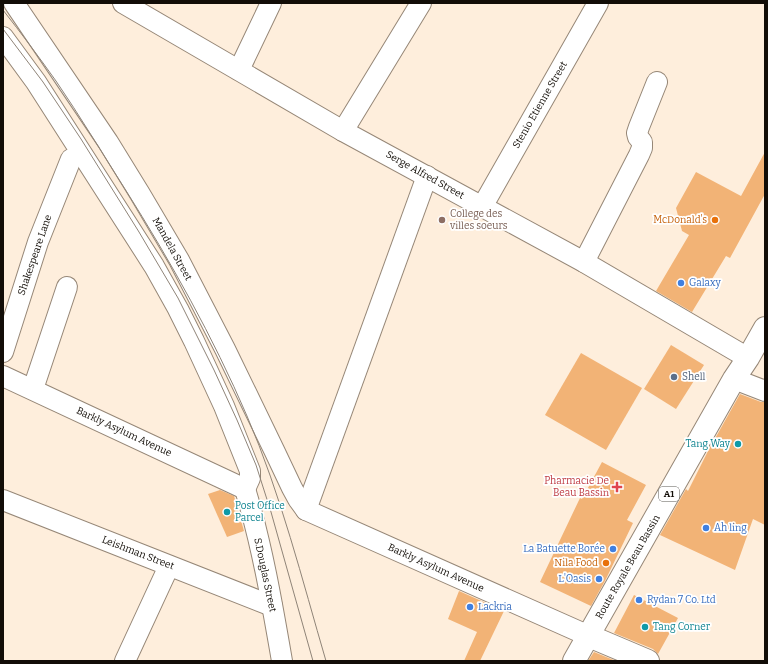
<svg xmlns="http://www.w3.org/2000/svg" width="768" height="664" font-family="Bitter,serif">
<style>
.building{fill:#f2b376}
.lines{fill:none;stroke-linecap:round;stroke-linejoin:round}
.street-casing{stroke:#968777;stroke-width:22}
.secondary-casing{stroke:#968777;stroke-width:24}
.primary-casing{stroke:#968777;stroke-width:24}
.street{stroke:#fff;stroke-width:20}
.secondary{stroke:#fff;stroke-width:22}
.primary{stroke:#fff;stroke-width:22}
.tram{stroke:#8f8478;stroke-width:1}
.education-dot{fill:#8d6e63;stroke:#fff;stroke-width:1.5}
.food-dot{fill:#e8710a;stroke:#fff;stroke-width:1.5}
.shop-dot{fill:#3f7fe0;stroke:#fff;stroke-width:1.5}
.service-dot{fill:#5c6f8a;stroke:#fff;stroke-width:1.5}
.culture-dot{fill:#0f9aa8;stroke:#fff;stroke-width:1.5}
.health-dot{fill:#e0444e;stroke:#fff;stroke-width:1.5}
.labels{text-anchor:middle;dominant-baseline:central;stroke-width:3.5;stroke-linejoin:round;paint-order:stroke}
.shield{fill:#fff;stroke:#595651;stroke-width:1}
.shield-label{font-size:9px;font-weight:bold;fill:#120d07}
.street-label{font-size:10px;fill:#120d07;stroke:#fff}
.education-label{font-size:10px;fill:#785e54;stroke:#fff;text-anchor:start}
.food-label{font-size:10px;fill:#c56008;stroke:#fff;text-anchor:end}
.shop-label{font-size:10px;fill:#366cbe;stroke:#fff;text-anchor:start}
.service-label{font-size:10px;fill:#4e5e75;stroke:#fff;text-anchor:start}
.culture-label{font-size:10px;fill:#0d838f;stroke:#fff;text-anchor:start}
.health-label{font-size:10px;fill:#be3a42;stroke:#fff;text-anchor:end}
</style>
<rect width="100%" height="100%" fill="#feeedc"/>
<g class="building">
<polygon points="765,152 765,194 730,258 726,256 692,312 656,291 689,235 682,231 676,208 696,172 741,196"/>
<polygon points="671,345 704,365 676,409 644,389"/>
<polygon points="581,353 642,388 606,450 545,415"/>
<polygon points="740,394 761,402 765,402 765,525 753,519 735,570 660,535 686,489 688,491 708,451"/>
<polygon points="602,462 646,485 627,520 633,523 606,579 591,606 540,582 580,498 582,499"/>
<polygon points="220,490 234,496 244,531 227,537 208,494"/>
<polygon points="459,591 504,611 480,661 464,661 477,632 448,619"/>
<polygon points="634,595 678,618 658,654 653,649 614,633"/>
<polygon points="594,652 616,661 588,661"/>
</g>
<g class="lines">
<g class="street-casing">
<g id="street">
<polyline points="14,3 108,142 140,194 179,260 225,349 274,450 292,488 298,499 306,510 589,636"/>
<polyline points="123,3 343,131 584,262 748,358"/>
<polyline points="3,37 36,82 154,266 178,309 194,341 224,406 250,471 250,478 245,489"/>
<polyline points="239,70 271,3"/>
<polyline points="343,131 421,3"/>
<polyline points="482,207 598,3"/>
<polyline points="584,262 639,155 642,148 642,142 638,137 637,133 639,127 657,82"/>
<polyline points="3,352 38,242 71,159"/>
<polyline points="3,376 245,489"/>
<polyline points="734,379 765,391"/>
<polyline points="33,389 67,287"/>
<path d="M 245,489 C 262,545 272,603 282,661"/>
<polyline points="3,500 272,606"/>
<polyline points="306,510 427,176"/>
<polyline points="125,661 169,566"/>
</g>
</g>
<g class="secondary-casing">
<polyline id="secondary" points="589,636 648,661"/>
</g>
<g class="primary-casing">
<polyline id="primary" points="574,661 734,379 748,358 765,328"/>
</g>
<use href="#street" class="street"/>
<use href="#secondary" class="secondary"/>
<use href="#primary" class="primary"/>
<g class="tram">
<path d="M 3,10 C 21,33 39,57 56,81 C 80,116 102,153 125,189 C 171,262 213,337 247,416 C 281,495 302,579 326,661"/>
<polyline points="3,29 43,82 81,139 139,232 178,298 214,370 237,420 256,465 271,512 313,661"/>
</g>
</g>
<circle class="education-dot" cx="442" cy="220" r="4"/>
<g class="food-dot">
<circle cx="715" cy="220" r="4"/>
<circle cx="606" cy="563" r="4"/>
</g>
<g class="shop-dot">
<circle cx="681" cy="283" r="4"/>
<circle cx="706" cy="528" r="4"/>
<circle cx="613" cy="549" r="4"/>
<circle cx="599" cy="579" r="4"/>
<circle cx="639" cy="600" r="4"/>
<circle cx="470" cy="607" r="4"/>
</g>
<circle class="service-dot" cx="674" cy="377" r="4"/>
<g class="culture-dot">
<circle cx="738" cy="444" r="4"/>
<circle cx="227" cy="512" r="4"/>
<circle cx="645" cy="627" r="4"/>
</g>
<path class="health-dot" d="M615 481h4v4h4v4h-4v4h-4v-4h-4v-4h4z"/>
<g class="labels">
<rect class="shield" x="659" y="487" width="20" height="14" rx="3"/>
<g class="shield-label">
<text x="669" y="494">A1</text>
</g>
<g class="street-label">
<text transform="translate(540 105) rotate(-60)">Stenio Etienne Street</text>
<text transform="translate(425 175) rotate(29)">Serge Alfred Street</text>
<text transform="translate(172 249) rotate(61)">Mandela Street</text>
<text transform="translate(35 255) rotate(-71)">Shakespeare Lane</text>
<text transform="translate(124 432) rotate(25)">Barkly Asylum Avenue</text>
<text transform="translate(138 553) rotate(21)">Leishman Street</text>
<text transform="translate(628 567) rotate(-60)">Route Royale Beau Bassin</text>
<text transform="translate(436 568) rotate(24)">Barkly Asylum Avenue</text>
<text transform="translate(265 575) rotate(78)">S.Douglas Street</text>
</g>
<g class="education-label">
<text x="450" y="214">College des<tspan x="450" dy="12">villes soeurs</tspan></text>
</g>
<g class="food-label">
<text x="707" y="220">McDonald's</text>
<text x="598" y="563">Nila Food</text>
</g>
<g class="shop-label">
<text x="689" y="283">Galaxy</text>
<text x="714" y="528">Ah ling</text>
<text x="605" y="549" text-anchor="end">La Batuette Borée</text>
<text x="591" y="579" text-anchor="end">L'Oasis</text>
<text x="647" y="600">Rydan 7 Co. Ltd</text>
<text x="478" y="607">Lackria</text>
</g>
<g class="service-label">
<text x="682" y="377">Shell</text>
</g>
<g class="culture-label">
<text x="730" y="444" text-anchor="end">Tang Way</text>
<text x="235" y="506">Post Office<tspan x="235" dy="12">Parcel</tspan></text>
<text x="653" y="627">Tang Corner</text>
</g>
<g class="health-label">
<text x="609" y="481">Pharmacie De<tspan x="609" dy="12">Beau Bassin</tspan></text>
</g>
</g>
<rect width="768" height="664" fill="none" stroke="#120d07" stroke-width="8"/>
</svg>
